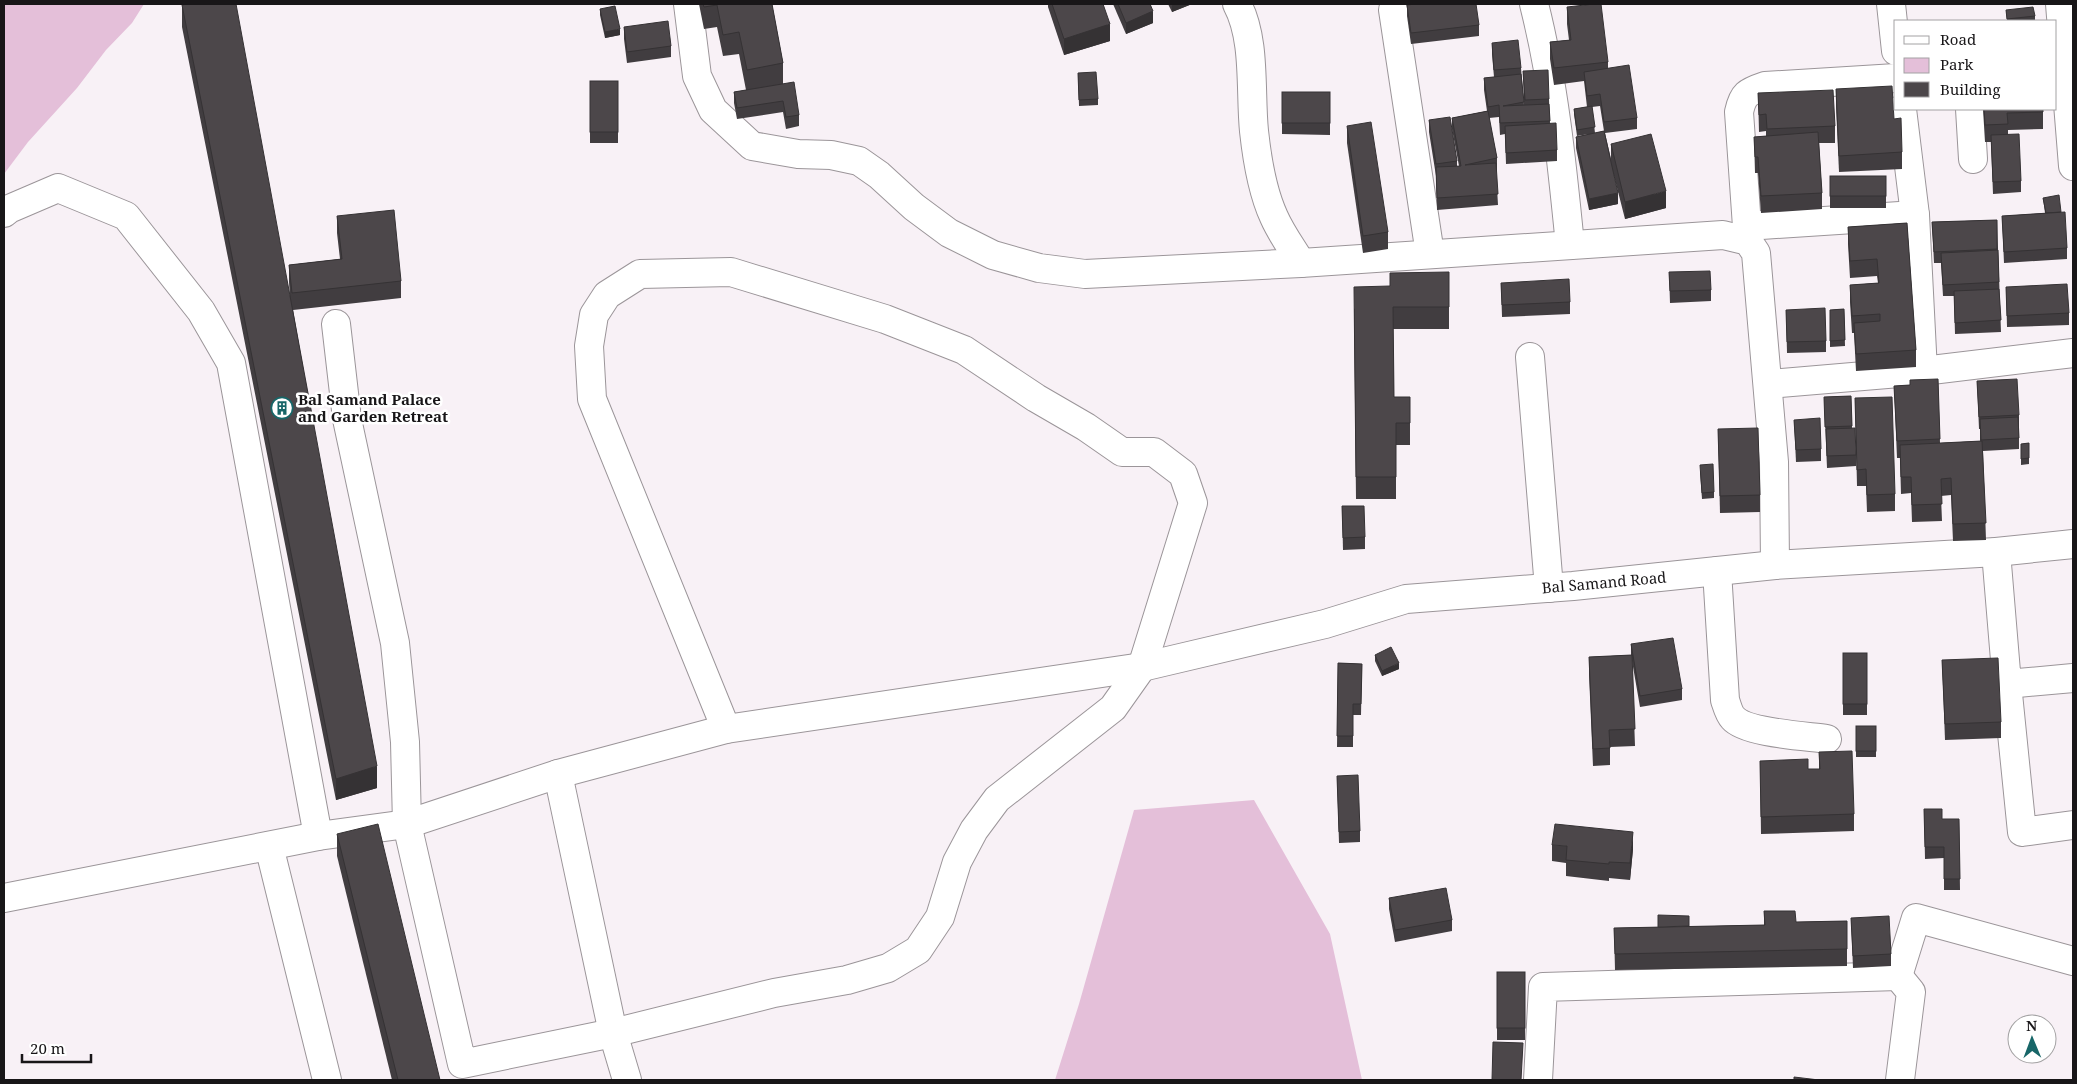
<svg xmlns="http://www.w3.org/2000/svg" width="2077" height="1084" font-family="'Noto Serif',serif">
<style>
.green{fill:#e4bfd9}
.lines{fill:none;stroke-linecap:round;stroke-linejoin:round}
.minor-casing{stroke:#9b9599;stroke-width:30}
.minor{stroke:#fff;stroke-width:28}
.wall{fill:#413d40;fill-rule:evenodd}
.shaded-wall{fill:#353234}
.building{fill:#4c474a;stroke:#353234}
.labels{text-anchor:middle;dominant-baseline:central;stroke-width:5;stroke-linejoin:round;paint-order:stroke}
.poi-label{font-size:15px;font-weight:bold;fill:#181618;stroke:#fff;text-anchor:start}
.street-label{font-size:15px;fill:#181618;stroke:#fff}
</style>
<rect width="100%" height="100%" fill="#f8f1f6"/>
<g class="green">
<polygon points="4,4 144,4 132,23 106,50 77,88 28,142 4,174"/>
<polygon points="1254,800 1330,934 1362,1080 1055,1080 1079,1004 1134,810"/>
</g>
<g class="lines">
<g class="minor-casing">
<g id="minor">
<polyline points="688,4 697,76 713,110 752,146 798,154 831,155 859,161 879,175 914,207 949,233 993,255 1039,268 1085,274 1301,263 1723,235 1748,241 1756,253 1774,462 1775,565"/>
<path d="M 1237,4 C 1256,39 1250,91 1254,131 C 1257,159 1262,191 1274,217 C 1281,233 1292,248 1301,263"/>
<path d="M 1534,4 C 1554,83 1562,164 1570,245"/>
<polyline points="1891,4 1896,51"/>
<polyline points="2060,4 2073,166"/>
<polyline points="1393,10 1430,254"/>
<polyline points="1902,109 1915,215 1923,371"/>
<polyline points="1970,109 1973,159"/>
<polyline points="4,213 9,209 58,188 126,216 201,311 231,363 318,836"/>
<polyline points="1747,226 1915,215"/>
<path d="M 1748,241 L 1739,112 C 1743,94 1747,92 1765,86 L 1896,78"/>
<polyline points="336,324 347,419 395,643 405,742 407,824 462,1064 613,1033 774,993 847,980 888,968 918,950 940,917 957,862 974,830 997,799 1113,708 1142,667 1193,503 1183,474 1154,452 1122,452 1086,427 1036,398 964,350 885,319 731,272 640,274 607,295 594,315 589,346 592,399 726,729"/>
<polyline points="1530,357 1549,588"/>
<polyline points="1769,384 1923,371 2073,353"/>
<polyline points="1996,552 2007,684 2073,678"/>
<path d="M 1717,571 L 1725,700 C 1727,706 1729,714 1733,718 C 1746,733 1806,736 1827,739"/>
<polyline points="2007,684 2022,832 2073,825"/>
<polyline points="558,774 613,1033 627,1080"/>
<polyline points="269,846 327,1080"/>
<polyline points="4,898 318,836 407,824 558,774 726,729 1142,667 1325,624 1406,599 1573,586 1775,565 1996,552 2073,544"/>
<polyline points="1898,976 1911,992 1900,1080"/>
<polyline points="1538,1080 1543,987 1898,976 1916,918 2073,961"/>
</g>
</g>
<use href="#minor" class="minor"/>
</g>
<g class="wall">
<polygon points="699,4 772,4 783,63 783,84 799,115 799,126 786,129 783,112 737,119 734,103 734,92 746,90 739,54 723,56 717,27 704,29"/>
<polygon points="1048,4 1103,4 1110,41 1064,55 1048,7"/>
<polygon points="1113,4 1150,4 1153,23 1126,34"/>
<polygon points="1168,4 1192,4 1172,12"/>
<polygon points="182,5 290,297 289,282 289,265 340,259 337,233 337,216 401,281 401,298 293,310 377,788 336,800 182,27"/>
<polygon points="1407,5 1479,25 1479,36 1411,44 1407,16"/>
<path d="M 1567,7 L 1608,62 L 1608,68 L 1637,118 L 1637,129 L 1605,133 L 1611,159 L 1611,144 L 1666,208 L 1625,219 L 1613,172 L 1618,204 L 1589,210 L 1576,148 L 1576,137 L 1589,134 L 1577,136 L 1574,114 L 1574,109 L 1587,107 L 1584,81 L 1554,85 L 1550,59 L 1550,42 L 1569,40 L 1567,24 ZM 1600,106 L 1604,131 L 1595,133 L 1592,107 Z"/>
<polygon points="600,9 620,35 605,38 600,15"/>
<polygon points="2006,10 2035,16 2035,21 2007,21"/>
<polygon points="624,27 671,46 671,57 627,63 624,39"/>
<polygon points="1492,43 1521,68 1524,105 1523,71 1549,99 1550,123 1557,150 1557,161 1506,164 1505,134 1500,135 1499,117 1489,118 1497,158 1497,170 1496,170 1498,205 1437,210 1436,176 1429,132 1429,120 1457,161 1457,166 1459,166 1452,129 1452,118 1487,111 1484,90 1484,78 1494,77 1492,54"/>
<polygon points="1078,73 1098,99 1098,105 1079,106"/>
<rect x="590" y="81" width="28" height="62"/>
<polygon points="1836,89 1902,152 1902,169 1839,172 1836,106"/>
<polygon points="1282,92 1330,92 1330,135 1282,134"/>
<polygon points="1758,93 1835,126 1835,143 1819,143 1822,193 1822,209 1761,213 1758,173 1755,173 1754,137 1766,136 1766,131 1759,132"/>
<polygon points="1983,109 2043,109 2043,129 2008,130 2008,134 2021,181 2021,192 1993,194 1991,142 1985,142"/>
<polygon points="1347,126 1388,232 1388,249 1363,253 1347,143"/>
<rect x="1830" y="176" width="56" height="32"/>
<polygon points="2043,198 2061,212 2067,248 2067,259 2004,263 2002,216 2045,213"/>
<polygon points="1997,220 2001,332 1955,334 1954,296 1943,296 1941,263 1934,263 1932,222"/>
<polygon points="1907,223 1916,350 1916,367 1856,371 1854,333 1852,333 1850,302 1850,285 1878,283 1877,276 1850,278 1848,244 1848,227"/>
<polygon points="1449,272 1449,329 1393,329 1394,397 1410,397 1410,445 1396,445 1396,499 1356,499 1354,309 1390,286"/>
<polygon points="1669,272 1711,290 1711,301 1670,303"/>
<polygon points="1501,283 1570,302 1570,314 1502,317"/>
<polygon points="2006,287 2069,313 2069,325 2007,327"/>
<polygon points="1844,309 1845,346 1830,347 1830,310"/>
<polygon points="1786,310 1826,341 1826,352 1787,353"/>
<polygon points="1938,379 1940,443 1980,441 1980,429 1979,429 1977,381 2019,415 2019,449 1983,451 1986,540 1953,541 1951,495 1941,496 1942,521 1912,522 1911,493 1901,494 1900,458 1897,458 1894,386 1910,385"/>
<polygon points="1851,396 1852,428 1856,455 1856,466 1827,468 1824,397"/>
<polygon points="1855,398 1895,494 1895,511 1867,512 1866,486 1857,486"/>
<polygon points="1794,420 1821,449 1821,461 1796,462"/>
<polygon points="1718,429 1760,495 1760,512 1720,513"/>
<polygon points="2029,443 2029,464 2021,465 2021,444"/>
<polygon points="1700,471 1714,492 1714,498 1702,499"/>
<polygon points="1342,506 1365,537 1365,549 1343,550"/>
<polygon points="1631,644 1682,689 1682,700 1640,707 1632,661 1635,746 1610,747 1610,765 1593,766 1589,674 1589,657 1631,655"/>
<rect x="1843" y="653" width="24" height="62"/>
<polygon points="1375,655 1399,669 1382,676 1375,661"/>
<polygon points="1942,660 2001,722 2001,738 1945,740"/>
<polygon points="1338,663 1362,664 1361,715 1353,715 1353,747 1337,747"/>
<rect x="1856" y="726" width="20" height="31"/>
<polygon points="1819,752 1854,814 1854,831 1761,834 1760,761 1808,769 1819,769"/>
<polygon points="1337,776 1360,831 1360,842 1339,843"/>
<polygon points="1924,809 1942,819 1959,819 1960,890 1944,890 1944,858 1925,859"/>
<polygon points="337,834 440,1080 392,1080 337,856"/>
<polygon points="1552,845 1633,849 1630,880 1609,878 1609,881 1566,876 1566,863 1552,861"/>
<polygon points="1389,898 1452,920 1452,931 1395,942 1389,909"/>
<polygon points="1764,911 1796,922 1847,921 1847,966 1615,970 1614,928 1764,925"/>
<polygon points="1851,918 1891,954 1891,966 1853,968"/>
<rect x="1497" y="972" width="28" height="68"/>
</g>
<g class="shaded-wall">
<polygon points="1172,4 1192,4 1172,12"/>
<polygon points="1153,11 1153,23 1126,34 1126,23"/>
<polygon points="1110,24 1110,41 1064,55 1064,39"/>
<polygon points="620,29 620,35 605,38 605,32"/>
<polygon points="1666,191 1666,208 1625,219 1625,202"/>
<polygon points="1618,193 1618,204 1589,210 1589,199"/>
<polygon points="1399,663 1399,669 1382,676 1382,671"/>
<polygon points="377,766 377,788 336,800 336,779"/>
<polygon points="1633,832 1633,849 1630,880 1630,863"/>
</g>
<g class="building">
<polygon points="188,4 236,4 377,766 336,779 182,5"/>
<polygon points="703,4 772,4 783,63 747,70 739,32 723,35 717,5 704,7"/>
<polygon points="1052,4 1103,4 1110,24 1064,39"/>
<polygon points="1118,4 1150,4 1153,11 1126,23"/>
<polygon points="1416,4 1476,4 1479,25 1411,33 1407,5"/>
<polygon points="1594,4 1601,4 1608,62 1554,68 1550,42 1571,40 1567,7"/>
<polygon points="615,6 620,29 605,32 600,9"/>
<polygon points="2033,7 2035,16 2007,19 2006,10"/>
<polygon points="668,21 671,46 627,52 624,27"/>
<polygon points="1518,40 1521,68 1494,70 1492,43"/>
<polygon points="1629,65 1637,118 1604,122 1600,94 1587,96 1584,72"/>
<polygon points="1548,70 1549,99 1525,100 1523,71"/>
<polygon points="1096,72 1098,99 1079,100 1078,73"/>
<polygon points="1521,74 1524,102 1503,106 1549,104 1550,121 1500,123 1499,105 1488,107 1484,78"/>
<rect x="590" y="81" width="28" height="51"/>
<polygon points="794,82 799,115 786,117 783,101 737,108 734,92"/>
<polygon points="1892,86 1894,119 1901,118 1902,152 1839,156 1836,89"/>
<polygon points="1833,90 1835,126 1767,129 1766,114 1759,115 1758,93"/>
<rect x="1282" y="92" width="48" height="31"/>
<polygon points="1592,106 1595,127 1577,130 1574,109"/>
<polygon points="1984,109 2043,109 2043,112 2007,113 2008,124 1985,125"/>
<polygon points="1488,111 1497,158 1465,165 1496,163 1498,194 1437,198 1436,167 1461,166 1452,118"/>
<polygon points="1450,117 1457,161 1436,164 1429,120"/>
<polygon points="1371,122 1388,232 1363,236 1347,126"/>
<polygon points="1556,123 1557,150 1506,153 1505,126"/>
<polygon points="1604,131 1618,193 1589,199 1576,137"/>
<polygon points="1818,132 1822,193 1761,196 1758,157 1755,157 1754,137"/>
<polygon points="1651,134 1666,191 1625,202 1611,144"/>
<polygon points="2019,134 2021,181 1993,182 1991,135"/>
<rect x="1830" y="176" width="56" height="20"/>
<polygon points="2059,195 2061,212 2046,213 2043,198"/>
<polygon points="394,210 401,281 292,293 289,265 342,259 337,216"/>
<polygon points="2065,212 2067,248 2004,252 2002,216"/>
<polygon points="1997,220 1997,249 1934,252 1932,222"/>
<polygon points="1907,223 1916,350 1856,354 1854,323 1880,321 1880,314 1852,316 1850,285 1879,283 1877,259 1850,261 1848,227"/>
<polygon points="1998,250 1999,282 1943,285 1941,253"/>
<polygon points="1710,271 1711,290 1670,291 1669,272"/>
<polygon points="1449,272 1449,307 1393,307 1394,397 1410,397 1410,423 1396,423 1396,477 1356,477 1354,287 1390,286 1390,273"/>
<polygon points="1569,279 1570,302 1502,305 1501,283"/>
<polygon points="2067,284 2069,313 2007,316 2006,287"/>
<polygon points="1999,289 2001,320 1955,323 1954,291"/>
<polygon points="1825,308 1826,341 1787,342 1786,310"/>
<polygon points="1844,309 1845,340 1830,341 1830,310"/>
<polygon points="1938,379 1940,439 1897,441 1894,386 1910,385 1910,380"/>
<polygon points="2017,379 2019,415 1979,417 1977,381"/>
<polygon points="1851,396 1852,426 1825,427 1824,397"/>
<polygon points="1892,397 1895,494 1867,495 1866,469 1857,470 1855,398"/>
<polygon points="2018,417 2019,438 1981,440 1980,419"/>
<polygon points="1820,418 1821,449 1796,450 1794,420"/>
<polygon points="1758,428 1760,495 1720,496 1718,429"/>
<polygon points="1855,428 1856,455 1827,456 1826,429"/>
<polygon points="1982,441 1986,523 1953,524 1951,478 1941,479 1942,504 1912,505 1911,477 1901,477 1900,445"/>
<polygon points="2029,443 2029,458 2021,459 2021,444"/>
<polygon points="1713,464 1714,492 1702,493 1700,465"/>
<polygon points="1342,506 1364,506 1365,537 1343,538"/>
<polygon points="1673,638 1682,689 1640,696 1631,644"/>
<polygon points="1391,647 1399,663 1382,671 1375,655"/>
<rect x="1843" y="653" width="24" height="51"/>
<polygon points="1632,655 1635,729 1609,730 1610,748 1593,749 1589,657"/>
<polygon points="1998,658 2001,722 1945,724 1942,660"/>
<polygon points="1338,663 1362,664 1361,704 1353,704 1353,736 1337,736"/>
<rect x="1856" y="726" width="20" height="25"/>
<polygon points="1852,751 1854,814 1761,817 1760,761 1808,759 1808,769 1820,769 1819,752"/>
<polygon points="1358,775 1360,831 1339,832 1337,776"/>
<polygon points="1924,809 1942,809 1942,819 1959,819 1960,879 1944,879 1944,847 1925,847"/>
<polygon points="378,824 440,1080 398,1080 337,834"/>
<polygon points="1555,824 1633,832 1630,863 1609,862 1609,864 1566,860 1567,846 1552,845"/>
<polygon points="1446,888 1452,920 1395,930 1389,898"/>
<polygon points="1764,911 1795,911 1796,922 1847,921 1847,949 1615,954 1614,928 1765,925"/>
<polygon points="1658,915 1689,916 1689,926 1658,927"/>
<polygon points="1889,916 1891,954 1853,956 1851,918"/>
<rect x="1497" y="972" width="28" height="56"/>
<polygon points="1493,1042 1523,1043 1521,1080 1492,1080"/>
<polygon points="1794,1077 1819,1080 1794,1080"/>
</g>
<defs>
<g id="building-ring" transform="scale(1.125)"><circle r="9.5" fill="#fff" stroke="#176668" stroke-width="1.5"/><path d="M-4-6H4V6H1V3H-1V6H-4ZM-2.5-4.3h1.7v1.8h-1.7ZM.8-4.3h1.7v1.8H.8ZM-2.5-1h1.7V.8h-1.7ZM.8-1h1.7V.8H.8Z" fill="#176668"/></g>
</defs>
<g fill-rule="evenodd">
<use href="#building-ring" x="282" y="408"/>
</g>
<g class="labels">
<g class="poi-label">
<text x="298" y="399">Bal Samand Palace<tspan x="298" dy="17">and Garden Retreat</tspan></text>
</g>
<g class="street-label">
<text transform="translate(1604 582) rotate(-5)">Bal Samand Road</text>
</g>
</g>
<rect width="2077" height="1084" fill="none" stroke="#181618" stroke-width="10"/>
<rect x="1894" y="20" width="162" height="90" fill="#ffffff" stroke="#a3a2a3"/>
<rect x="1904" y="36" width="25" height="8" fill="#ffffff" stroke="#a3a2a3"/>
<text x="1940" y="45" font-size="15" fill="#181618">Road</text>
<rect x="1904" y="58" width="25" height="15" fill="#e4bfd9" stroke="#a3a2a3"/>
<text x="1940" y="70" font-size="15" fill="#181618">Park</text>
<rect x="1904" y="82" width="25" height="15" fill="#4c474a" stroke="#a3a2a3"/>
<text x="1940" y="95" font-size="15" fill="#181618">Building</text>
<g transform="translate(2032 1039) rotate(359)"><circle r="24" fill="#ffffff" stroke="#a3a2a3"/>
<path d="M0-4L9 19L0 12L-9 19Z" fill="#176668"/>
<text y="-8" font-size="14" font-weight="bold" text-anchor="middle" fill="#181618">N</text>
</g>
<path d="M22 1054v8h69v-8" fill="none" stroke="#181618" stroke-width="2.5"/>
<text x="30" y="1054" font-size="15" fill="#181618" stroke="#ffffff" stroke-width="4" paint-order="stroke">20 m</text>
</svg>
